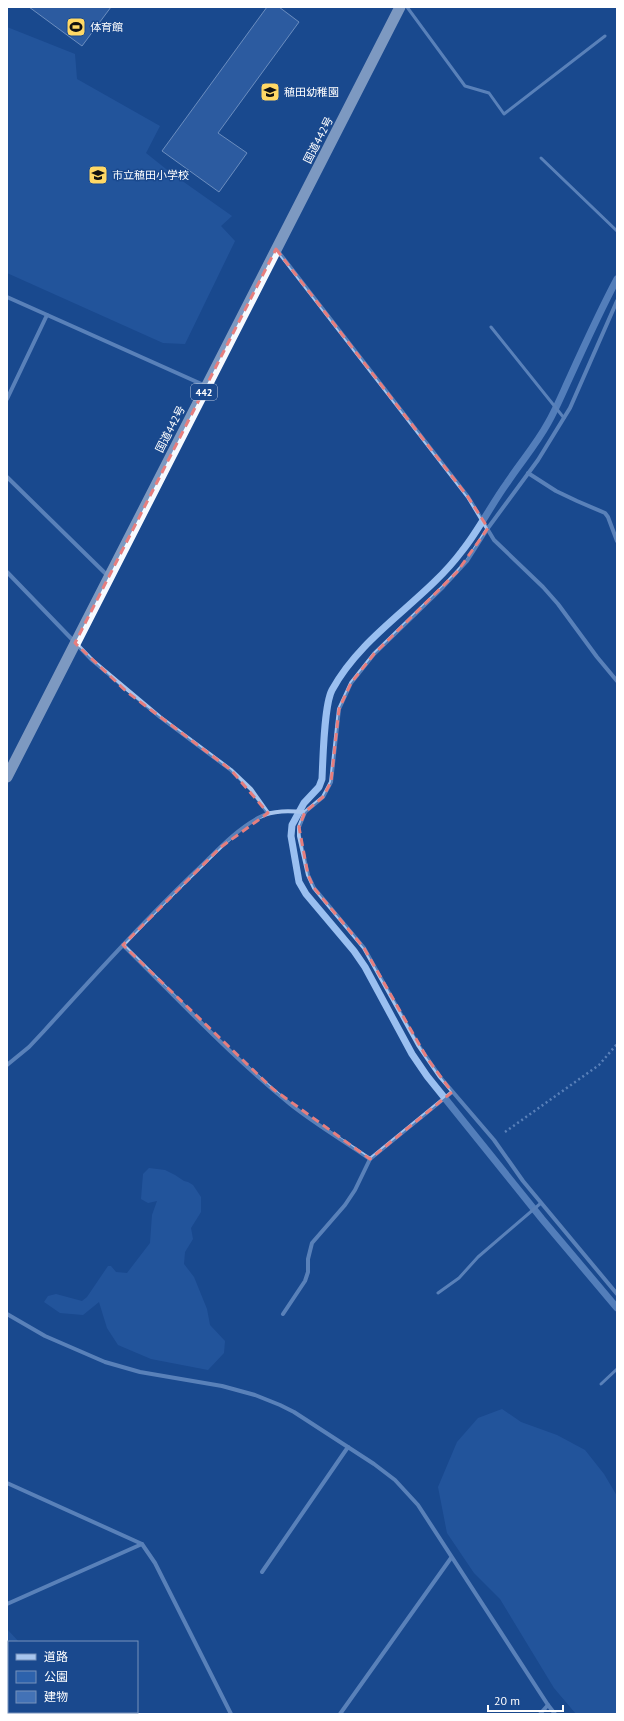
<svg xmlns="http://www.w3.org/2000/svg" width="624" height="1721" font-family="'PT Sans','Noto Sans JP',sans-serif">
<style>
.green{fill:#2d62ac}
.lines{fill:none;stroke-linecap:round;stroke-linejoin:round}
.stream{stroke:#9abff0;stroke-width:7}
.building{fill:#4372b6;stroke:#cde0fa}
.path{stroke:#a7c5ee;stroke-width:2.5;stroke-dasharray:2 3;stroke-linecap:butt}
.service{stroke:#a7c5ee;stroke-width:3}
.minor{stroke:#a7c5ee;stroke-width:4}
.trunk{stroke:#f7faff;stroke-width:11}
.marked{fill:none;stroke:#e67e7e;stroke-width:3;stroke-dasharray:8 5;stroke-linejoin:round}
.labels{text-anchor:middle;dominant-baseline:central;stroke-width:3;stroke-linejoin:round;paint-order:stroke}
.shield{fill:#1a498e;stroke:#bac8dd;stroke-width:1}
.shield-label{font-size:10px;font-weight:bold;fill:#fff}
.poi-label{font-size:11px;fill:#fff;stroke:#1a498e;text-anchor:start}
.street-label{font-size:11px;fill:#fff;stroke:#1a498e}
</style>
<rect width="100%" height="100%" fill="#1a498e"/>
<g class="green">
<polygon points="7,27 75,54 77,79 160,126 146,153 171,173 232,216 221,226 235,241 185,344 163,343 7,273"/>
<polygon points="149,1168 165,1170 175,1175 184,1181 188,1182 193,1185 201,1197 201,1212 191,1228 193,1239 185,1252 184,1264 194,1277 207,1309 210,1325 225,1341 224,1353 208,1370 151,1359 118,1345 107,1328 99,1302 83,1315 60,1313 44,1302 48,1296 56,1294 82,1301 87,1297 108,1266 111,1266 116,1272 127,1273 150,1243 152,1215 157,1201 148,1203 141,1199 143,1174"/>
<polygon points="502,1409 521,1422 557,1435 585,1450 604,1474 617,1496 617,1714 576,1714 554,1688 500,1599 474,1573 447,1533 438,1487 457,1442 478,1418"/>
<polygon points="7,1629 19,1642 9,1642 9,1692 7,1692"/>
</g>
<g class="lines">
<path class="stream" d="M 617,279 C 600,311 585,344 570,377 C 563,392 556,409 548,423 C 536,445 520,463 507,483 C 491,505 479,530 462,551 C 424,602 363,633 332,690 C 324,705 323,759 322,779 L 319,787 L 304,803 L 292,825 L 291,836 L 299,882 L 306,894 L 354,951 L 365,967 L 412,1054 L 427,1076 L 542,1219 L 617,1308"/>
</g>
<g class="building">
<polygon points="29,7 111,7 82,46"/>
<polygon points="267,7 279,7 299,22 218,133 247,153 219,192 162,151"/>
</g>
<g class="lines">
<polyline class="path" points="505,1132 599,1065 617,1044"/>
<g class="service">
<polyline points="407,7 465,86 489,93 504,114 605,36"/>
<polyline points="541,158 617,231"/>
<polyline points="491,327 564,418"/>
<polyline points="438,1293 459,1278 478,1257 541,1203"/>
<polyline points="601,1384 617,1369"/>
</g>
<g class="minor">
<polyline points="277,250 468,497 494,540 543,587 558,604 597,657 617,681"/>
<polyline points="7,297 206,386"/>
<polyline points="617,301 570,408 538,460 488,528 467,561 443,587 374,654 351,683 339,709 331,782 323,797 305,812 299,827 299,836 308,875 314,888 364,948 418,1045 440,1077 494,1140 523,1181 617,1294"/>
<polyline points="7,399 47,315"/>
<polyline points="528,473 556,491 577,501 605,513 608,517 617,541"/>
<polyline points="7,477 109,577"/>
<polyline points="7,572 92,660 160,717 231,770 251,789 268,813"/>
<path d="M 123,945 C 178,999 231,1056 290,1104 C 315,1124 344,1141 370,1159"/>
<path d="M 7,1065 L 29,1047 L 44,1031 C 93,977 142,923 195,872 C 215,853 235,830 260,817 C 273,810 290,811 305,812"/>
<polyline points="7,1314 45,1336 105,1362 140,1372 222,1386 255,1395 280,1405 294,1412 374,1464 395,1480 418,1505 548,1705 555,1714"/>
<polyline points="283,1314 305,1281 308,1272 308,1259 312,1243 345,1205 355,1190 370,1159 452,1092"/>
<polyline points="7,1483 142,1544 155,1563 231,1714"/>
<polyline points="262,1572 348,1447"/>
<polyline points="7,1604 142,1544"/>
<polyline points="340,1714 451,1558"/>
<polyline points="540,1714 548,1705"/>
</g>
<polyline class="trunk" points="7,777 400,7"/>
</g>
<path d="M0 0H624V1721H0ZM 276,249 L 468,497 L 488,528 L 457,572 L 374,654 L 351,683 L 339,709 L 331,782 L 323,797 L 305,812 L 299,827 L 308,875 L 314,888 L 364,948 L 427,1058 L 452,1092 L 370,1159 L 273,1089 L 123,945 L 221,847 L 268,813 L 231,770 L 127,692 L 75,643 Z" fill="#1a498e" fill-opacity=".55" fill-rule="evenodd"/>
<path class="marked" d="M 276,249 L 468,497 L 488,528 L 457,572 L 374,654 L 351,683 L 339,709 L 331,782 L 323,797 L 305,812 L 299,827 L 308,875 L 314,888 L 364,948 L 427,1058 L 452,1092 L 370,1159 L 273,1089 L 123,945 L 221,847 L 268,813 L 231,770 L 127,692 L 75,643 Z"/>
<defs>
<g id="stadium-square" transform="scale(1)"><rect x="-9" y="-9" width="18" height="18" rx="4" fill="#ffd865" stroke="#1a498e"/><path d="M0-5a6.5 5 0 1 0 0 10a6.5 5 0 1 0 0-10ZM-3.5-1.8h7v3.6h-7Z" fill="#111"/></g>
<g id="school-square" transform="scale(1)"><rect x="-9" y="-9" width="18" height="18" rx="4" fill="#ffd865" stroke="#1a498e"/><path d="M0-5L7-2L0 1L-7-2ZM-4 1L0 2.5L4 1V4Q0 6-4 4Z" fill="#111"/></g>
</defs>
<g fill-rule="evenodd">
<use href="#stadium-square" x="76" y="27"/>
<use href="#school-square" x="270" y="92"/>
<use href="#school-square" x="98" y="175"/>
</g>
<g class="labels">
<rect class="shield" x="191" y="384" width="26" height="16" rx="3"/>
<g class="shield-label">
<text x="204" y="392">442</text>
</g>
<g class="poi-label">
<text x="90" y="27">体育館</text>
<text x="284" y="92">稙田幼稚園</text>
<text x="112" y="175">市立稙田小学校</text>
</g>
<g class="street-label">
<text transform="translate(318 140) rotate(-63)">国道442号</text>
<text transform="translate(170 429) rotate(-63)">国道442号</text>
</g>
</g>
<rect width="624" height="1721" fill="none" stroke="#ffffff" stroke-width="16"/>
<rect x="8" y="1641" width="130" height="72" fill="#1a498e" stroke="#7692bb"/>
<rect x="16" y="1654" width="20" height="6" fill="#a7c5ee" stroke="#7692bb"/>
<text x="44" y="1661" font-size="12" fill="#ffffff">道路</text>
<rect x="16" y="1671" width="20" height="12" fill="#2d62ac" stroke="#7692bb"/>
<text x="44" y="1681" font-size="12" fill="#ffffff">公園</text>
<rect x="16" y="1691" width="20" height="12" fill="#4372b6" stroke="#7692bb"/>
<text x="44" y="1701" font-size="12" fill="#ffffff">建物</text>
<path d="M488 1705v6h75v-6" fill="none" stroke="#ffffff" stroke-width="2"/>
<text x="494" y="1705" font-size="12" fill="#ffffff" stroke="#1a498e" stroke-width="3" paint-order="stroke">20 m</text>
</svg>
